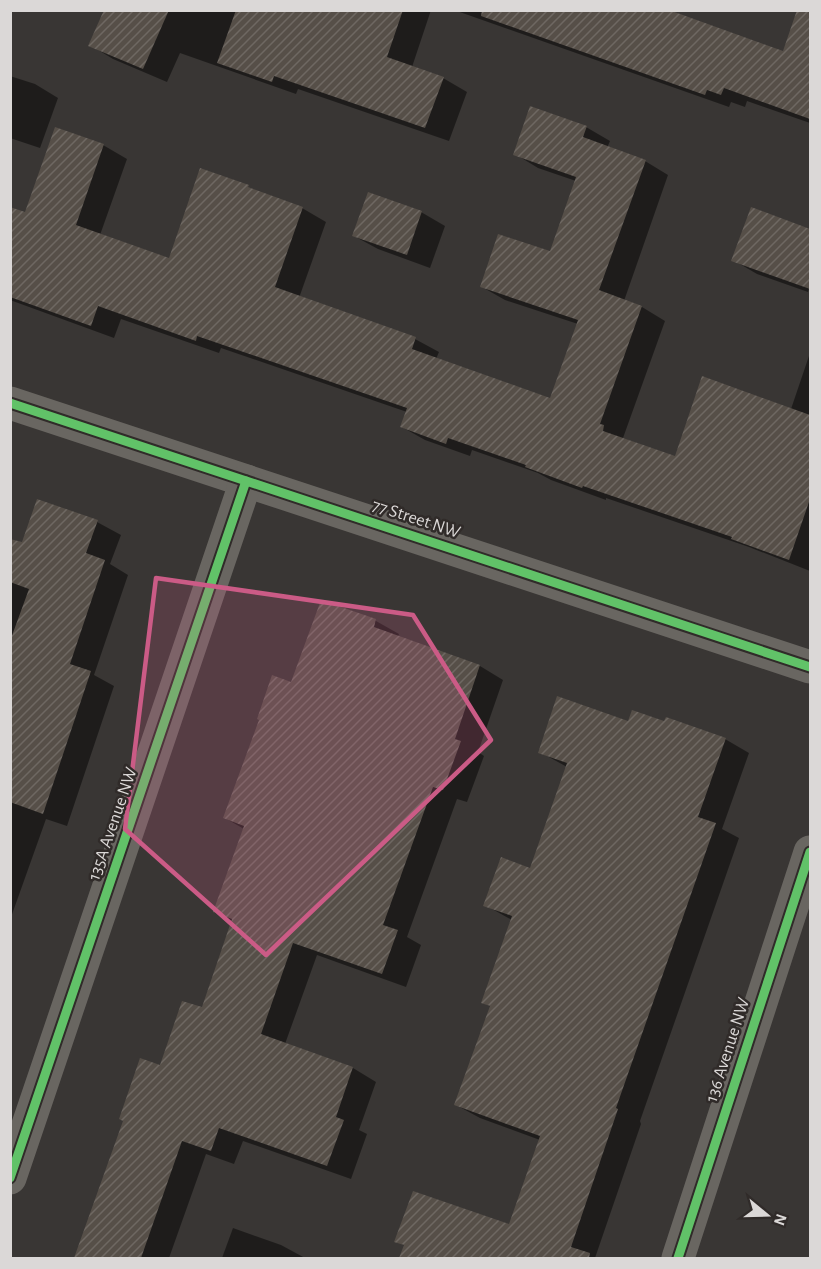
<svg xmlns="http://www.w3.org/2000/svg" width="821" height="1269" font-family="'Alegreya Sans',sans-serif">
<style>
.shadow{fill:#0007}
.building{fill:url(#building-hatch)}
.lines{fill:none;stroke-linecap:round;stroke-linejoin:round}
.minor{stroke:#696661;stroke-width:33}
.cycleway-casing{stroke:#302b29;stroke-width:13}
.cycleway{stroke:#61c268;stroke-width:9}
.marked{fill:#cb5b86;fill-opacity:0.2;stroke:#cb5b86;stroke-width:4.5;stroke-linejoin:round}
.labels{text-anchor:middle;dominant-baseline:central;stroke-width:5;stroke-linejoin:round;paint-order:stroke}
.street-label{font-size:18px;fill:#dbd8d7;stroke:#302b29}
</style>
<defs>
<pattern id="building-hatch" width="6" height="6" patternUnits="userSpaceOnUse" patternTransform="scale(1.5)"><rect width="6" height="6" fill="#564f48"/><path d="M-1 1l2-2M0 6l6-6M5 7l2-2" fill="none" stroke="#6e6862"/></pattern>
</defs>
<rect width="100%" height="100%" fill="#393634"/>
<g class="shadow">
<polygon points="105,10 431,10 412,67 443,78 467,92 449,141 298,89 296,94 180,53 167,82 113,59 90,45"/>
<polygon points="454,10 667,10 784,53 786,46 810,55 810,123 747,101 745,107 731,102 729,107"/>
<polygon points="10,76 35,84 58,98 40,148 10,138"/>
<polygon points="586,127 610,141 607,148 645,161 668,175 624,301 642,307 665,321 623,438 675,458 791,409 810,353 810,571 749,547 606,498 606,500 551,480 538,473 472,450 470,456 425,440 402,427 407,412 221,348 219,353 121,319 114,338 10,300 10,209 25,214 103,145 127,159 100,235 170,260 302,208 326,222 299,298 415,339 439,352 436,359 551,400 578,324 505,300 482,287 551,253 576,181 538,168 515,154"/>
<polygon points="751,209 810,230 810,284 808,292 757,274 733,260"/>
<polygon points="421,212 445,226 430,268 378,249 354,236"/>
<polygon points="97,522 121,535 110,564 128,575 94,675 114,686 67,826 46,819 10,920 10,540 23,544"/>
<polygon points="322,602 376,621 399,634 398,637 480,666 503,680 478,752 484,756 467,802 457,799 407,937 421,945 406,987 317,955 285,1044 353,1068 376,1082 359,1130 367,1134 351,1179 243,1141 234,1164 206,1154 169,1258 75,1258 125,1121 203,1009 233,922 215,912 244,829 225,818 292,684"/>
<polygon points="629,723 725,739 749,753 722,829 739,838 640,1121 641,1124 595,1258 401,1258 405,1246 396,1241 510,1226 540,1140 480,1118 456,1105 491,1007 482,1002 512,920 485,905 531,870 567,767 540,752"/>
<polygon points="233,1228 281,1245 305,1258 222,1258"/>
</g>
<g class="building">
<polygon points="104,10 169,10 143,69 88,46"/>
<polygon points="236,10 403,10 387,57 444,77 425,128 274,76 272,82 217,63"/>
<polygon points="482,10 669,10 783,51 797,10 810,10 810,119 724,88 721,95 707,90 705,95 481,16"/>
<polygon points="530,106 587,126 583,137 646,160 599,290 642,306 600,424 604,425 603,431 675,456 702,376 810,415 810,499 789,560 731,539 732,537 583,486 582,488 525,467 526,465 448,438 446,444 400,427 407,408 197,336 196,341 98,306 91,326 10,297 10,207 25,212 55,127 104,144 76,225 169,258 200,168 249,185 248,187 303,207 275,287 416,337 412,349 550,398 578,320 480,287 498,234 550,251 576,177 513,155"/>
<polygon points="368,192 422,211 407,255 352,236"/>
<polygon points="751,207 810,229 810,289 731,261"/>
<polygon points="37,499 98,520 86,553 105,560 70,664 91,671 43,814 10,802 10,641 29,589 10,582 10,539 22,542"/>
<polygon points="321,600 376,619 374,627 480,665 455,739 461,741 443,790 433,787 383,925 398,930 382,974 293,943 261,1034 353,1067 336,1117 344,1120 327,1166 219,1128 211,1151 182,1141 141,1258 74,1258 123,1121 119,1119 140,1058 160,1065 182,1001 202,1007 232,919 213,912 244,826 223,818 259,720 257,719 272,675 291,682"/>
<polygon points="557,696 628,721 632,710 664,721 666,717 726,738 698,817 716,823 616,1108 618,1109 571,1247 590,1253 589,1258 399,1258 404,1245 394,1242 413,1191 509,1224 540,1136 454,1105 490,1006 481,1003 512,916 483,906 501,857 530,868 567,763 538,753"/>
</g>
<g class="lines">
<g class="minor">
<polyline points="10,403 810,667"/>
<polyline points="10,1178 246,481"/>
<polyline points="678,1258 810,852"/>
</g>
<g class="cycleway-casing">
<g id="cycleway">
<polyline points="10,403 810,667"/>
<polyline points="10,1178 246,481"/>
<polyline points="678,1258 810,852"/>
</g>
</g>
<use href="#cycleway" class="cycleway"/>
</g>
<path class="marked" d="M 156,578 L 413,615 L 491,740 L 266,955 L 125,829 Z"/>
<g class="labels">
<g class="street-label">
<text transform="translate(416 519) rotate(18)">77 Street NW</text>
<text transform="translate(113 824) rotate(-71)">135A Avenue NW</text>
<text transform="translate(728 1050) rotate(-72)">136 Avenue NW</text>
</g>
</g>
<rect width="821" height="1269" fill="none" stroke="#dbd8d7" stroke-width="24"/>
<g transform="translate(767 1215) rotate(109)" stroke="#302b29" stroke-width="4.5" paint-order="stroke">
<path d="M0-4.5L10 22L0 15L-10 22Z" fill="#dbd8d7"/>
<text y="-9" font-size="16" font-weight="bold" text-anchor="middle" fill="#dbd8d7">N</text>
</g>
</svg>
